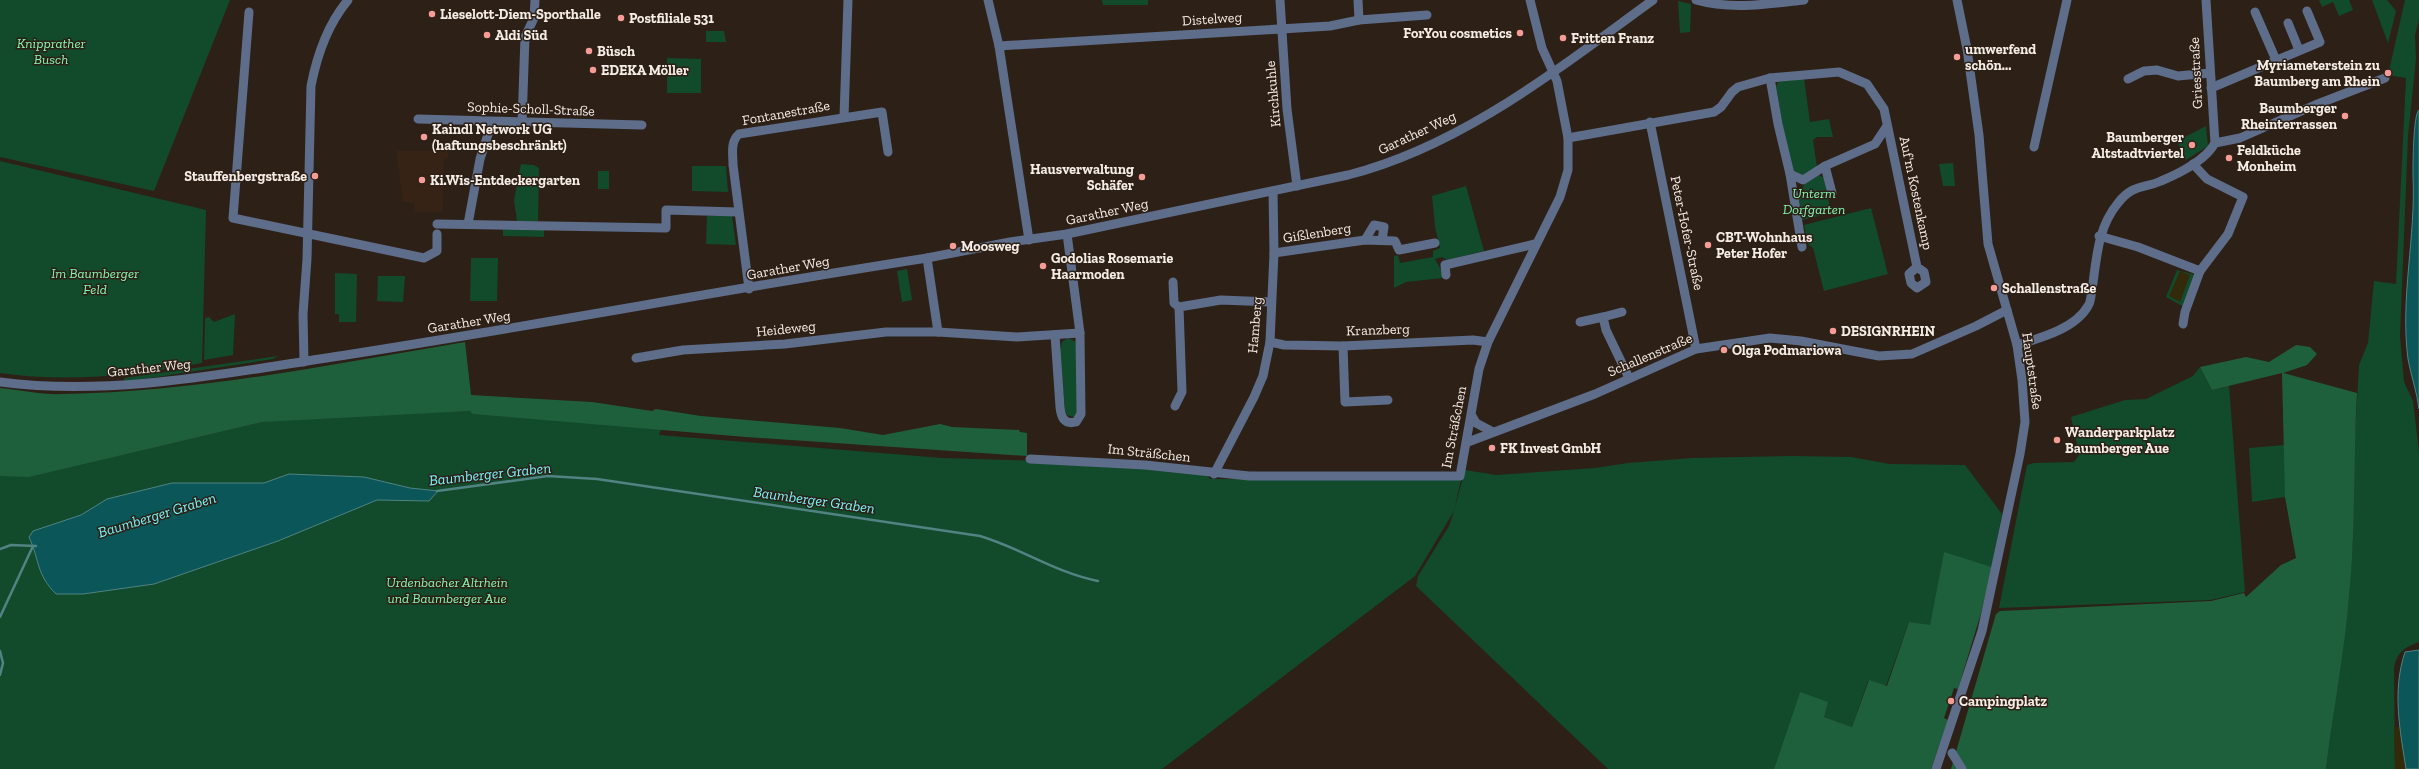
<svg xmlns="http://www.w3.org/2000/svg" width="2419" height="769" font-family="'Zilla Slab',serif">
<style>
.built{fill:#362315}
.green{fill:#124a2c}
.forest{fill:#1f603c}
.sand{fill:#322a08}
.water{fill:#0a5658;stroke:#508382}
.lines{fill:none;stroke-linecap:round;stroke-linejoin:round}
.stream{stroke:#508382;stroke-width:2.5}
.minor{stroke:#5d6d8a;stroke-width:9}
.poi-dot{fill:#f59c96;stroke:#2d2016;stroke-width:1.5}
.labels{text-anchor:middle;dominant-baseline:central;stroke-width:3;stroke-linejoin:round;paint-order:stroke}
.poi-label{font-size:14px;font-weight:bold;fill:#f5ece5;stroke:#2d2016;text-anchor:start}
.street-label{font-size:14px;fill:#f5ece5;stroke:#2d2016}
.park-label{font-size:14px;font-style:italic;fill:#85f6b1;stroke:#2d2016}
.water-label{font-size:15px;font-style:italic;fill:#77f6fb;stroke:#2d2016}
</style>
<rect width="100%" height="100%" fill="#2d2016"/>
<polygon class="built" points="396,151 448,151 448,158 444,158 443,212 415,212 414,203 403,202"/>
<g class="green">
<polygon points="0,0 230,0 154,191 0,157"/>
<polygon points="1102,0 1148,0 1148,5 1103,5"/>
<polygon points="2319,0 2349,0 2353,10 2339,16 2333,2 2322,7"/>
<polygon points="2372,0 2387,0 2396,11 2388,43"/>
<path d="M 2405,0 L 2419,0 L 2419,19 L 2415,35 L 2416,59 L 2408,136 L 2400,336 L 2404,382 L 2413,401 L 2419,452 L 2419,642 C 2405,647 2397,652 2394,668 L 2395,769 L 2326,769 L 2349,597 L 2353,540 L 2354,455 L 2359,365 L 2368,343 L 2374,281 L 2396,284 L 2406,78 L 2388,75 Z"/>
<polygon points="1678,1 1691,4 1690,32 1680,33"/>
<polygon points="706,31 724,31 726,42 706,42"/>
<polygon points="667,58 701,59 701,93 667,93"/>
<polygon points="1804,78 1810,122 1829,119 1833,137 1817,137 1813,140 1817,167 1801,176 1793,172 1787,151 1776,86 1779,81"/>
<polygon points="2206,126 2208,146 2186,160 2177,141"/>
<path d="M 0,161 L 206,210 L 202,363 C 136,375 67,383 0,373 Z"/>
<polygon points="1953,163 1955,186 1943,186 1939,164"/>
<polygon points="521,164 534,165 539,168 538,221 517,221 514,200"/>
<polygon points="692,166 726,166 728,192 692,191"/>
<rect x="598" y="171" width="11" height="18"/>
<path d="M 1819,175 L 1824,178 L 1831,213 L 1802,220 L 1798,199 C 1802,188 1806,176 1819,175 Z"/>
<polygon points="1466,186 1484,251 1447,260 1442,257 1435,259 1441,270 1443,278 1406,282 1394,288 1394,256 1398,255 1400,263 1433,257 1433,251 1440,248 1435,227 1432,196"/>
<polygon points="1871,208 1888,274 1824,291 1813,248 1808,244 1804,225"/>
<polygon points="707,216 732,216 736,245 706,244"/>
<polygon points="503,229 544,230 544,237 503,236"/>
<polygon points="471,258 498,258 497,301 470,301"/>
<polygon points="907,269 912,300 902,302 897,271"/>
<polygon points="2177,270 2196,275 2184,307 2166,297"/>
<polygon points="335,273 357,274 356,322 339,322 339,314 335,314"/>
<polygon points="378,276 405,276 403,302 377,301"/>
<polygon points="235,314 233,355 204,360 205,318 209,317 214,322"/>
<polygon points="1068,338 1076,342 1077,413 1073,417 1067,415 1065,410 1060,352 1062,342"/>
<polygon points="278,356 273,359 144,379 125,381 124,378"/>
<polygon points="2200,367 2212,390 2229,386 2245,592 2211,600 1999,608 2027,465 2034,463 2074,462 2079,455 2071,417 2125,400 2146,399 2193,376"/>
<polygon points="471,411 661,429 659,435 942,458 1079,462 1205,472 1210,479 1461,480 1454,511 1465,470 1496,475 1595,468 1628,463 1692,458 1793,456 1851,457 1890,464 1965,465 2002,514 1992,567 1944,553 1930,626 1909,622 1886,686 1868,681 1852,727 1824,717 1800,692 1774,769 1608,769 1416,586 1418,576 1449,526 1454,511 1415,576 1162,769 0,769 0,476 31,476 262,422 306,417"/>
<polygon points="2285,445 2285,497 2252,502 2249,448"/>
</g>
<g class="forest">
<path d="M 465,342 L 471,395 L 592,402 L 652,411 L 656,409 L 701,416 L 840,428 L 883,435 L 940,424 L 952,427 L 1019,430 L 1020,432 L 1027,433 L 1027,456 L 746,437 L 473,414 L 470,411 L 262,422 L 29,477 L 0,476 L 0,388 C 21,390 43,395 63,394 C 198,392 333,364 465,342 Z"/>
<path d="M 2296,345 L 2310,347 L 2317,354 L 2307,365 L 2283,373 L 2357,393 C 2353,461 2356,529 2349,597 C 2344,654 2333,712 2326,769 L 1951,769 L 1996,614 L 2000,611 L 2211,601 L 2244,593 L 2246,597 L 2281,565 L 2296,558 L 2285,497 L 2282,373 L 2212,390 L 2200,367 L 2246,357 L 2269,362 Z"/>
<polygon points="1944,552 1992,567 1981,613 1958,689 1954,688 1944,718 1948,720 1931,769 1774,769 1800,692 1828,702 1824,717 1852,727 1869,680 1887,686 1909,622 1930,625"/>
</g>
<g class="sand">
<polygon points="2180,271 2190,275 2180,302 2169,296"/>
<polygon points="2394,727 2399,727 2406,769 2395,769"/>
</g>
<g class="water">
<path d="M 2419,110 L 2419,409 C 2417,392 2411,376 2408,359 C 2400,298 2416,236 2413,176 C 2413,165 2413,115 2419,110 Z"/>
<path d="M 289,474 L 364,477 L 410,488 L 438,491 L 429,501 L 377,500 L 278,541 L 154,584 L 83,594 L 56,594 C 36,574 40,561 29,537 L 33,531 L 81,515 L 107,499 L 172,483 L 264,483 Z"/>
<path d="M 2419,650 L 2419,769 L 2406,769 C 2400,730 2392,691 2405,652 Z"/>
</g>
<g class="lines">
<g class="stream">
<path d="M 437,491 L 548,476 L 597,479 L 980,536 C 1023,549 1054,572 1098,581"/>
<polyline points="0,549 11,545 36,546"/>
<polyline points="0,617 33,546"/>
<polyline points="0,651 3,663 0,675"/>
</g>
<g class="minor">
<polyline points="988,0 999,46 1029,240"/>
<polyline points="1280,0 1287,109 1297,186"/>
<polyline points="1358,0 1359,20"/>
<path d="M 1696,0 C 1731,10 1768,4 1804,0"/>
<polyline points="2206,0 2215,143"/>
<polyline points="249,12 233,218 424,258 437,251 437,234"/>
<polyline points="2255,12 2276,60"/>
<polyline points="2288,23 2299,50"/>
<polyline points="999,46 1330,26 1359,20 1427,15"/>
<polyline points="1770,78 1778,124 1790,174 1802,247"/>
<polyline points="2128,79 2144,71 2157,70 2178,76 2210,73"/>
<polyline points="2211,88 2320,42 2307,11"/>
<polyline points="844,117 848,0"/>
<polyline points="418,119 642,125"/>
<polyline points="1650,122 1696,349"/>
<polyline points="522,123 525,37 534,18 535,0"/>
<polyline points="1568,138 1714,112 1721,107 1732,92 1738,87 1770,78 1839,72 1867,84 1884,109 1917,267 1924,272 1926,282 1917,288 1911,283 1909,274 1917,267"/>
<polyline points="2034,147 2067,0"/>
<polyline points="1825,166 1832,193"/>
<polyline points="1790,174 1803,180 1825,166 1875,144 1887,126"/>
<polyline points="437,224 666,228 666,210 738,212"/>
<polyline points="468,224 480,159 492,122"/>
<polyline points="2099,236 2138,247 2200,271 2228,234 2243,197 2207,179 2193,164"/>
<polyline points="1365,240 1374,225 1384,227 1382,240"/>
<polyline points="1274,253 1365,240 1395,241 1399,250 1435,243"/>
<polyline points="927,258 938,332"/>
<polyline points="1446,275 1445,265 1535,244"/>
<polyline points="1173,282 1174,303 1179,307"/>
<path d="M 749,289 L 733,165 C 733,154 730,142 739,134 L 882,112 L 888,152"/>
<polyline points="1622,312 1603,317 1606,330 1629,378"/>
<polyline points="1580,322 1603,317"/>
<polyline points="2183,324 2185,312 2200,271"/>
<path d="M 1055,335 L 1060,407 C 1061,417 1064,425 1076,422 L 1081,414 L 1080,333 L 1067,234"/>
<polyline points="1270,342 1284,345 1343,346 1473,340 1488,342"/>
<path d="M 2017,345 C 2040,338 2075,329 2088,306 C 2092,301 2091,289 2093,283 C 2097,253 2099,226 2118,203 C 2133,184 2143,189 2161,181 C 2178,174 2206,160 2215,143 L 2240,138 L 2315,105 L 2385,78"/>
<polyline points="1343,346 1345,402 1388,400"/>
<polyline points="636,358 683,350 785,344 886,332 938,332 1017,337 1080,333"/>
<path d="M 304,362 L 303,314 L 307,259 L 311,86 C 317,55 327,25 348,0"/>
<path d="M 0,382 C 115,397 232,372 346,355 C 540,325 733,288 927,258 L 1010,242 L 1067,234 L 1348,175 C 1462,146 1559,68 1653,0"/>
<polyline points="1175,406 1182,392 1179,307 1221,300 1271,302"/>
<polyline points="1472,416 1476,423 1493,432"/>
<polyline points="1468,442 1595,394 1696,349 1770,338 1801,341 1879,356 1912,354 1976,326 2007,310"/>
<polyline points="1030,459 1145,465 1249,476 1460,476 1479,369 1488,342 1560,197 1568,170 1568,138 1557,81 1542,48 1530,0"/>
<polyline points="1214,474 1254,397 1263,376 1270,342 1274,253 1273,191"/>
<polyline points="1952,753 1962,769"/>
<polyline points="1936,769 1982,631 2020,454 2025,422 2022,380 2017,345 1988,244 1979,135 1967,49 1957,0"/>
</g>
</g>
<g class="poi-dot">
<circle cx="432" cy="14" r="4"/>
<circle cx="621" cy="18" r="4"/>
<circle cx="1520" cy="33" r="4"/>
<circle cx="487" cy="35" r="4"/>
<circle cx="1563" cy="38" r="4"/>
<circle cx="589" cy="51" r="4"/>
<circle cx="1957" cy="57" r="4"/>
<circle cx="593" cy="70" r="4"/>
<circle cx="2388" cy="73" r="4"/>
<circle cx="2345" cy="116" r="4"/>
<circle cx="424" cy="137" r="4"/>
<circle cx="2192" cy="145" r="4"/>
<circle cx="2229" cy="158" r="4"/>
<circle cx="315" cy="176" r="4"/>
<circle cx="1142" cy="177" r="4"/>
<circle cx="422" cy="180" r="4"/>
<circle cx="1708" cy="245" r="4"/>
<circle cx="953" cy="246" r="4"/>
<circle cx="1043" cy="266" r="4"/>
<circle cx="1994" cy="288" r="4"/>
<circle cx="1833" cy="331" r="4"/>
<circle cx="1724" cy="350" r="4"/>
<circle cx="2057" cy="440" r="4"/>
<circle cx="1492" cy="448" r="4"/>
<circle cx="1951" cy="701" r="4"/>
</g>
<g class="labels">
<g class="poi-label">
<text x="440" y="14">Lieselott-Diem-Sporthalle</text>
<text x="629" y="18">Postfiliale 531</text>
<text x="1512" y="33" text-anchor="end">ForYou cosmetics</text>
<text x="495" y="35">Aldi Süd</text>
<text x="1571" y="38">Fritten Franz</text>
<text x="1965" y="49">umwerfend<tspan x="1965" dy="16">schön...</tspan></text>
<text x="597" y="51">Büsch</text>
<text x="2380" y="65" text-anchor="end">Myriameterstein zu<tspan x="2380" dy="16">Baumberg am Rhein</tspan></text>
<text x="601" y="70">EDEKA Möller</text>
<text x="2337" y="108" text-anchor="end">Baumberger<tspan x="2337" dy="16">Rheinterrassen</tspan></text>
<text x="432" y="129">Kaindl Network UG<tspan x="432" dy="16">(haftungsbeschränkt)</tspan></text>
<text x="2184" y="137" text-anchor="end">Baumberger<tspan x="2184" dy="16">Altstadtviertel</tspan></text>
<text x="2237" y="150">Feldküche<tspan x="2237" dy="16">Monheim</tspan></text>
<text x="1134" y="169" text-anchor="end">Hausverwaltung<tspan x="1134" dy="16">Schäfer</tspan></text>
<text x="307" y="176" text-anchor="end">Stauffenbergstraße</text>
<text x="430" y="180">Ki.Wis-Entdeckergarten</text>
<text x="1716" y="237">CBT-Wohnhaus<tspan x="1716" dy="16">Peter Hofer</tspan></text>
<text x="961" y="246">Moosweg</text>
<text x="1051" y="258">Godolias Rosemarie<tspan x="1051" dy="16">Haarmoden</tspan></text>
<text x="2002" y="288">Schallenstraße</text>
<text x="1841" y="331">DESIGNRHEIN</text>
<text x="1732" y="350">Olga Podmariowa</text>
<text x="2065" y="432">Wanderparkplatz<tspan x="2065" dy="16">Baumberger Aue</tspan></text>
<text x="1500" y="448">FK Invest GmbH</text>
<text x="1959" y="701">Campingplatz</text>
</g>
<g class="street-label">
<text transform="translate(1212 19) rotate(-4)">Distelweg</text>
<text transform="translate(2196 73) rotate(-93)">Griesstraße</text>
<text transform="translate(1273 94) rotate(-95)">Kirchkuhle</text>
<text transform="translate(531 109) rotate(2)">Sophie-Scholl-Straße</text>
<text transform="translate(786 113) rotate(-10)">Fontanestraße</text>
<text transform="translate(1417 133) rotate(-25)">Garather Weg</text>
<text transform="translate(1916 193) rotate(78)">Auf'm Kostenkamp</text>
<text transform="translate(1107 212) rotate(-12)">Garather Weg</text>
<text transform="translate(1317 233) rotate(-9)">Gißlenberg</text>
<text transform="translate(1687 233) rotate(78)">Peter-Hofer-Straße</text>
<text transform="translate(788 268) rotate(-10)">Garather Weg</text>
<text transform="translate(469 322) rotate(-9)">Garather Weg</text>
<text transform="translate(1255 325) rotate(-85)">Hamberg</text>
<text transform="translate(786 329) rotate(-6)">Heideweg</text>
<text transform="translate(1378 330) rotate(-2)">Kranzberg</text>
<text transform="translate(1650 355) rotate(-23)">Schallenstraße</text>
<text transform="translate(149 368) rotate(-6)">Garather Weg</text>
<text transform="translate(2032 371) rotate(82)">Hauptstraße</text>
<text transform="translate(1454 427) rotate(-79)">Im Sträßchen</text>
<text transform="translate(1149 453) rotate(6)">Im Sträßchen</text>
</g>
<g class="park-label">
<text x="51" y="43">Knipprather<tspan x="51" dy="16">Busch</tspan></text>
<text x="1814" y="193">Unterm<tspan x="1814" dy="16">Dorfgarten</tspan></text>
<text x="95" y="273">Im Baumberger<tspan x="95" dy="16">Feld</tspan></text>
<text x="447" y="582">Urdenbacher Altrhein<tspan x="447" dy="16">und Baumberger Aue</tspan></text>
</g>
<g class="water-label">
<text transform="translate(490 474) rotate(-6)">Baumberger Graben</text>
<text transform="translate(814 500) rotate(8)">Baumberger Graben</text>
<text transform="translate(157 515) rotate(-17)">Baumberger Graben</text>
</g>
</g>
</svg>
